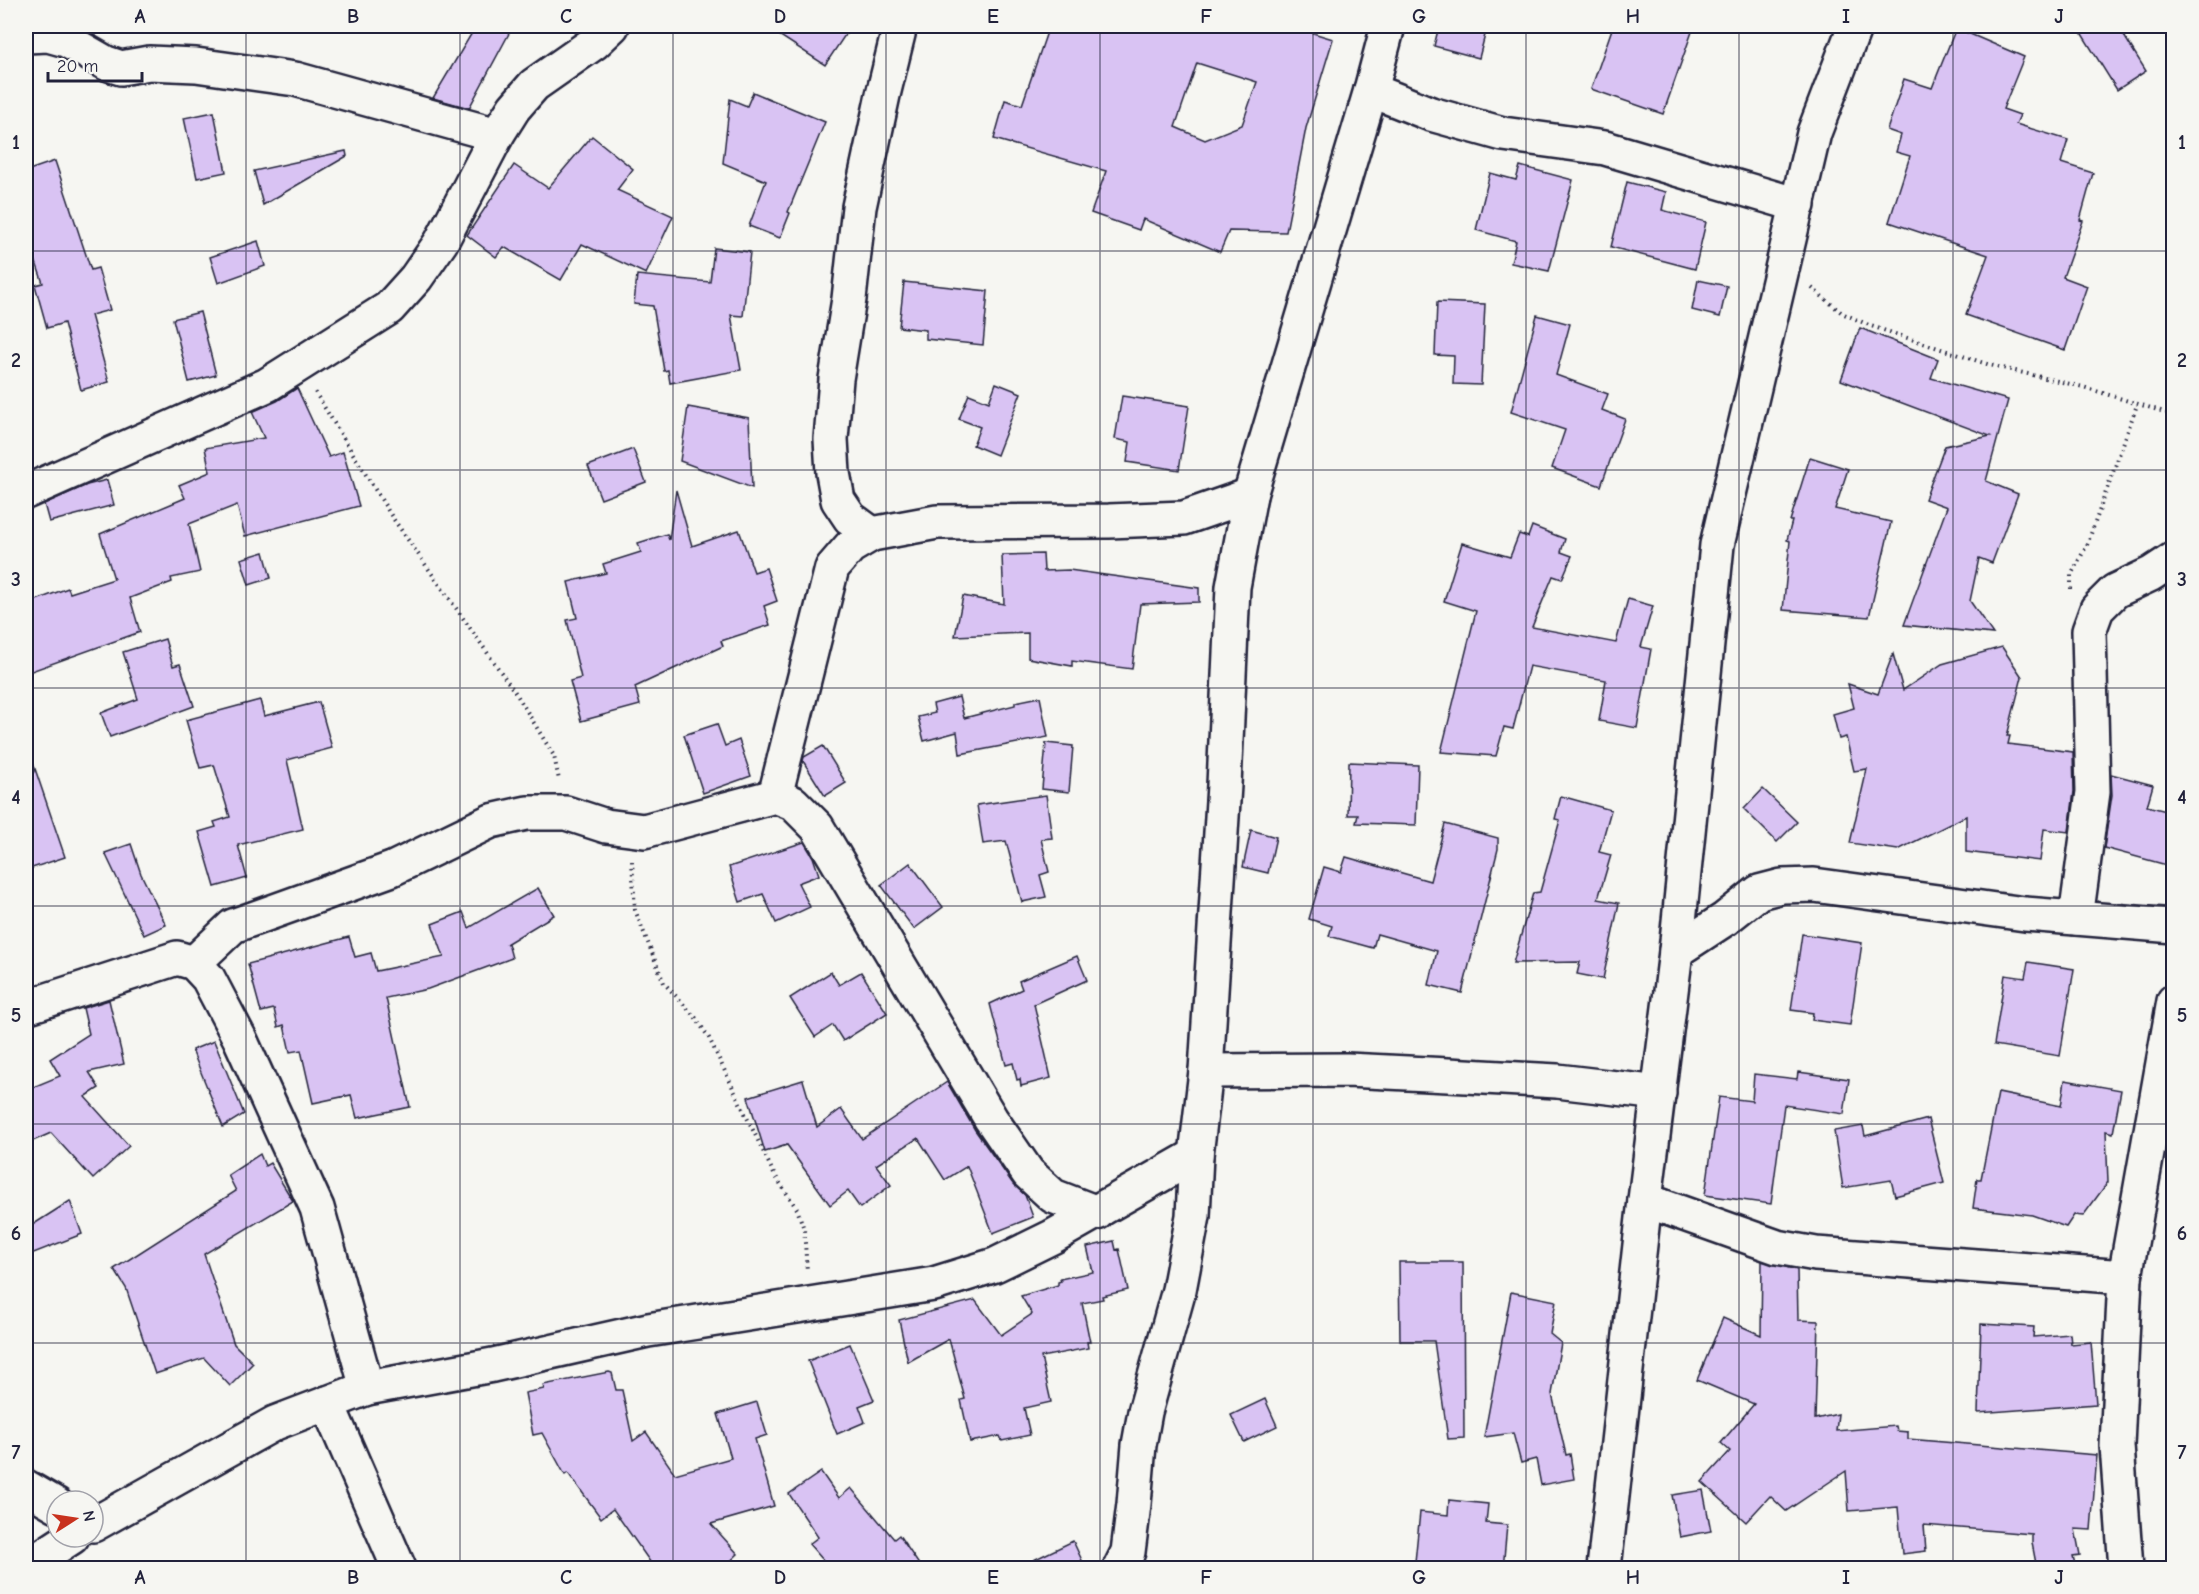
<svg xmlns="http://www.w3.org/2000/svg" width="2199" height="1594" font-family="'Comic Neue',sans-serif">
<style>
.building{fill:#d9c3f3;stroke:#22223b;stroke-width:1.5;fill-rule:evenodd}
.lines{fill:none;stroke-linecap:round;stroke-linejoin:round}
.street-casing{stroke:#22223b;stroke-width:38}
.path{stroke:#22223b;stroke-width:4;stroke-dasharray:1.5 4.5;stroke-linecap:butt}
.street{stroke:#f6f6f2;stroke-width:33}
.grid{fill:none;stroke:#22223b;stroke-width:1.5;stroke-opacity:0.55}
.neatline{fill:none;stroke:#22223b;stroke-width:2}
.grid-label{font-size:20px;text-anchor:middle;font-weight:bold;fill:#22223b}
</style>
<rect width="100%" height="100%" fill="#f6f6f2"/>
<filter id="ink" filterUnits="userSpaceOnUse"><feTurbulence type="fractalNoise" baseFrequency=".0167" numOctaves="2"/><feDisplacementMap in="SourceGraphic" scale="12" xChannelSelector="R" yChannelSelector="G"/><feConvolveMatrix kernelMatrix="1 2 1 2 8 2 1 2 1" color-interpolation-filters="sRGB"/></filter>
<g filter="url(#ink)">
<g class="building">
<polygon points="476,26 513,26 469,108 433,98"/>
<polygon points="765,26 851,26 825,65"/>
<path d="M 1049,26 L 1290,26 L 1333,39 L 1306,128 L 1286,232 L 1229,231 L 1220,252 L 1143,219 L 1139,230 L 1091,213 L 1106,171 L 994,139 L 1005,100 L 1022,105 ZM 1197,63 L 1257,82 L 1242,125 L 1205,140 L 1175,127 Z"/>
<polygon points="1439,26 1464,26 1486,31 1479,58 1434,46"/>
<polygon points="1613,26 1694,26 1663,114 1591,89"/>
<polygon points="2077,26 2118,26 2146,71 2117,90"/>
<polygon points="1956,28 2024,57 2003,109 2020,115 2016,124 2068,140 2061,163 2093,173 2080,220 2083,221 2063,277 2087,286 2065,350 1966,315 1988,255 1889,222 1910,156 1896,152 1901,135 1887,130 1904,79 1932,88"/>
<polygon points="753,92 825,122 788,212 790,213 780,238 749,226 766,181 723,163 730,99 747,106"/>
<polygon points="214,112 226,172 197,178 184,118"/>
<polygon points="592,136 633,169 617,190 673,216 646,274 582,244 561,280 504,247 496,257 467,235 514,165 548,188"/>
<polygon points="346,151 347,156 263,205 254,171"/>
<polygon points="55,161 91,270 98,268 110,310 91,315 109,382 81,390 64,323 47,328 35,285 43,283 26,233 26,171"/>
<polygon points="1520,166 1573,180 1549,271 1511,263 1516,241 1476,230 1490,173 1516,180"/>
<polygon points="1627,182 1666,192 1662,210 1706,222 1695,269 1611,247"/>
<polygon points="258,241 265,266 218,283 210,257"/>
<polygon points="714,248 750,252 743,316 731,315 741,370 670,383 668,370 664,371 653,306 634,304 637,275 710,282"/>
<polygon points="1698,280 1727,286 1720,317 1692,310"/>
<polygon points="904,282 988,291 983,345 926,339 926,330 899,327"/>
<polygon points="1437,302 1485,304 1481,385 1453,384 1454,356 1435,355"/>
<polygon points="200,312 216,375 189,382 173,319"/>
<polygon points="1537,315 1570,324 1556,375 1608,394 1602,410 1625,419 1601,486 1552,468 1565,430 1511,412"/>
<polygon points="1860,328 1938,359 1931,378 2008,400 1986,481 2018,494 1992,563 1979,558 1970,601 1993,634 1904,625 1947,507 1925,499 1945,446 1990,436 1841,380"/>
<polygon points="996,383 1021,393 997,455 973,445 980,427 959,419 969,394 989,402"/>
<polygon points="297,388 329,457 343,452 359,506 245,536 237,505 189,524 200,572 171,578 172,582 130,598 140,632 26,673 26,604 68,588 70,593 114,579 100,534 185,498 179,485 210,472 205,448 264,438 252,412 277,401"/>
<polygon points="1122,396 1189,406 1179,470 1127,462 1130,442 1115,439"/>
<polygon points="688,407 749,418 752,488 680,461"/>
<polygon points="633,449 646,482 601,499 588,466"/>
<polygon points="1810,457 1848,469 1835,509 1891,522 1869,617 1783,610 1790,541 1787,540 1792,521 1790,521"/>
<polygon points="107,480 114,505 49,522 44,504 87,485"/>
<polygon points="676,490 692,546 739,530 754,572 766,568 777,601 764,606 770,625 721,641 723,646 635,687 640,705 581,721 570,681 581,678 567,620 577,618 568,582 606,573 603,564 641,552 638,543 667,534 669,540"/>
<polygon points="1532,526 1565,539 1561,552 1572,556 1562,579 1553,576 1532,627 1616,643 1628,599 1653,606 1641,647 1651,649 1637,728 1599,721 1606,680 1529,666 1513,729 1504,727 1496,756 1441,752 1476,611 1444,601 1462,543 1510,557 1519,534 1528,537"/>
<polygon points="264,552 271,578 249,585 241,559"/>
<polygon points="1043,554 1044,571 1069,570 1199,588 1199,602 1140,604 1132,669 1072,661 1072,666 1028,658 1028,633 955,636 963,596 1004,604 1002,555"/>
<polygon points="165,639 173,666 180,664 194,706 110,737 101,713 138,699 123,652"/>
<polygon points="2002,647 2022,677 2007,736 2010,736 2008,744 2073,752 2074,791 2069,832 2044,829 2040,861 1966,852 1966,816 1898,850 1850,843 1867,769 1854,771 1846,737 1839,739 1833,714 1854,708 1848,684 1878,694 1893,654 1903,690 1942,664"/>
<polygon points="959,697 964,718 1015,705 1015,702 1040,697 1048,737 960,754 957,732 924,741 918,717 935,713 933,704"/>
<polygon points="260,700 264,716 319,702 332,748 287,760 303,829 238,845 247,878 215,887 199,832 216,827 214,822 230,817 214,765 200,768 186,720"/>
<polygon points="717,724 725,746 739,740 751,776 703,793 684,735"/>
<polygon points="1046,743 1073,746 1069,792 1042,789"/>
<polygon points="823,746 846,783 825,796 803,761 804,757"/>
<polygon points="30,754 65,857 26,870 26,755"/>
<polygon points="1349,762 1418,765 1416,825 1356,823 1358,815 1348,815"/>
<polygon points="2111,774 2153,785 2147,806 2174,813 2174,867 2104,848 2112,795"/>
<polygon points="1763,789 1797,822 1777,842 1744,809"/>
<polygon points="1046,795 1052,838 1041,839 1049,872 1040,875 1046,897 1022,902 1006,841 983,844 977,805"/>
<polygon points="1561,796 1611,810 1599,852 1611,855 1598,899 1619,903 1603,979 1577,974 1580,962 1513,963 1533,893 1540,892 1560,820 1555,819"/>
<polygon points="1445,824 1498,838 1498,849 1462,993 1429,985 1437,951 1377,934 1373,948 1329,936 1332,926 1309,919 1324,867 1341,872 1346,857 1430,881"/>
<polygon points="1251,830 1276,837 1268,873 1243,867"/>
<polygon points="804,842 813,857 819,875 798,883 810,907 776,923 763,894 740,902 729,867"/>
<polygon points="131,844 141,874 166,925 144,935 105,853"/>
<polygon points="910,863 943,907 914,929 881,885"/>
<polygon points="538,888 554,915 506,944 508,943 512,958 428,989 386,998 410,1107 357,1118 351,1095 313,1103 301,1050 290,1052 284,1025 278,1027 274,1009 261,1012 248,964 349,937 355,957 371,953 376,971 444,957 432,924 463,912 469,928"/>
<polygon points="1802,934 1862,943 1850,1025 1812,1020 1813,1013 1791,1010"/>
<polygon points="1077,956 1087,980 1034,1004 1051,1078 1021,1086 1020,1079 1017,1080 1013,1063 1006,1065 990,1004 1022,989 1019,981"/>
<polygon points="2028,962 2074,969 2060,1056 1994,1045 2005,975 2025,978"/>
<polygon points="831,972 839,985 861,972 887,1013 843,1041 833,1025 815,1037 790,998"/>
<polygon points="109,1000 124,1064 89,1072 99,1088 85,1097 129,1146 93,1179 51,1133 26,1144 26,1090 60,1076 50,1059 89,1034 83,1008"/>
<polygon points="214,1041 244,1114 223,1127 192,1050"/>
<polygon points="1798,1072 1849,1079 1844,1114 1784,1105 1771,1204 1705,1195 1719,1097 1752,1101 1754,1074 1797,1079"/>
<polygon points="803,1080 817,1127 841,1109 862,1139 947,1082 975,1130 1013,1184 1025,1195 1033,1217 993,1233 967,1166 945,1180 918,1138 876,1165 891,1185 860,1208 848,1191 830,1205 787,1145 765,1152 748,1097"/>
<polygon points="2065,1080 2121,1090 2113,1133 2106,1131 2108,1182 2083,1216 2074,1215 2066,1227 2032,1215 1973,1208 1977,1179 1981,1179 1998,1093 2061,1106"/>
<polygon points="1928,1119 1944,1183 1895,1196 1891,1180 1843,1188 1834,1131 1863,1126 1865,1136"/>
<polygon points="260,1154 265,1166 270,1163 293,1201 204,1254 234,1344 253,1363 230,1386 204,1358 155,1374 126,1288 114,1269 236,1191 228,1175"/>
<polygon points="70,1201 82,1234 26,1256 26,1229"/>
<polygon points="1114,1241 1116,1250 1119,1249 1128,1290 1102,1296 1103,1299 1082,1303 1090,1342 1087,1342 1088,1348 1041,1357 1051,1402 1024,1408 1030,1435 1002,1441 1000,1436 970,1442 961,1400 965,1399 949,1339 908,1362 899,1320 975,1300 1001,1335 1032,1314 1021,1296 1058,1285 1058,1282 1061,1281 1060,1279 1093,1272 1087,1247"/>
<polygon points="1762,1261 1797,1270 1798,1320 1818,1321 1815,1419 1838,1414 1836,1431 1896,1426 1897,1431 1908,1432 1908,1439 2097,1455 2091,1530 2075,1529 2080,1555 2073,1556 2076,1569 2037,1569 2032,1543 2032,1534 1924,1525 1926,1551 1902,1554 1898,1507 1849,1511 1846,1471 1786,1511 1770,1496 1746,1522 1702,1482 1730,1451 1721,1443 1754,1404 1697,1380 1723,1318 1761,1335"/>
<polygon points="1399,1262 1463,1262 1464,1438 1448,1439 1434,1341 1400,1341"/>
<polygon points="1511,1292 1556,1301 1550,1334 1561,1343 1552,1394 1566,1455 1570,1454 1574,1479 1541,1485 1536,1459 1521,1463 1513,1433 1484,1437"/>
<polygon points="1981,1324 2034,1327 2033,1337 2070,1334 2071,1344 2091,1342 2096,1404 1978,1413"/>
<polygon points="850,1344 874,1400 859,1406 865,1422 837,1434 808,1361"/>
<polygon points="609,1372 612,1373 616,1390 622,1390 633,1441 646,1432 675,1474 731,1458 718,1414 757,1402 767,1435 755,1439 774,1506 711,1524 738,1554 722,1569 655,1569 613,1509 601,1518 568,1473 565,1475 542,1433 533,1435 525,1393 544,1389 543,1385"/>
<polygon points="1265,1399 1277,1426 1244,1442 1231,1415"/>
<polygon points="821,1472 839,1498 851,1488 894,1539 899,1535 922,1569 831,1569 809,1544 818,1537 789,1494"/>
<polygon points="1703,1490 1711,1531 1680,1537 1672,1495"/>
<polygon points="1449,1500 1488,1504 1486,1523 1507,1525 1503,1569 1415,1562 1420,1512 1448,1515"/>
<polygon points="1073,1541 1086,1569 1015,1569"/>
</g>
<g class="lines">
<g class="street-casing">
<g id="street">
<polyline points="26,36 48,35 66,40 106,63 121,68 149,63 196,65 295,79 497,135"/>
<polyline points="1371,90 1431,114 1503,134 1605,148 1798,205"/>
<polyline points="26,492 267,385 389,308 416,278 441,242 497,135 514,108 534,85 594,43 612,26"/>
<polyline points="872,534 850,518 838,500 833,473 831,439 836,379 849,299 859,207 883,95 900,26"/>
<polyline points="775,796 832,568 850,547 872,534 910,527 937,522 1109,521 1184,518 1250,495"/>
<polyline points="2076,918 2093,792 2089,631 2097,609 2115,591 2151,574 2174,559"/>
<polyline points="1676,951 1725,919 1759,892 1782,886 1814,885 2025,914 2174,926"/>
<polyline points="194,963 233,926 392,869 491,821 527,813 566,813 606,826 644,831 775,796 793,803 817,827 991,1119 1028,1173 1053,1196 1097,1213"/>
<polyline points="26,1007 177,958 194,963 208,978 240,1039 317,1208 367,1388"/>
<polyline points="1206,1071 1347,1070 1448,1075 1557,1081 1659,1093"/>
<polyline points="1645,1200 1777,1247 1816,1254 2125,1277"/>
<polyline points="327,1403 399,1568"/>
<polyline points="26,1487 57,1505"/>
<polyline points="93,1525 275,1423 367,1388 493,1365 648,1330 934,1284 995,1265 1052,1237 1196,1155"/>
<polyline points="26,1567 72,1537"/>
<polyline points="1120,1568 1128,1552 1134,1504 1139,1445 1145,1412 1179,1290 1193,1216 1196,1155 1206,1071 1224,785 1233,587 1250,495 1371,90 1388,26"/>
<polyline points="1604,1568 1645,1200 1676,951 1717,545 1814,133 1855,26"/>
<polyline points="2126,1568 2117,1446 2125,1277 2174,1001"/>
</g>
</g>
<g class="path">
<polyline points="1812,288 1842,313 1871,326 1990,365 2083,387 2174,415"/>
<polyline points="315,392 392,517 517,695 554,756 559,780"/>
<polyline points="2071,589 2071,575 2087,545 2137,405"/>
<polyline points="632,861 635,910 664,983 696,1018 709,1038 774,1174 797,1209 804,1229 807,1271"/>
</g>
<use href="#street" class="street"/>
</g>
</g>
<path class="grid" d="M 246,26 L 246,1568M 460,26 L 460,1568M 673,26 L 673,1568M 886,26 L 886,1568M 1100,26 L 1100,1568M 1313,26 L 1313,1568M 1526,26 L 1526,1568M 1739,26 L 1739,1568M 1953,26 L 1953,1568M 26,251 L 2174,251M 26,470 L 2174,470M 26,688 L 2174,688M 26,906 L 2174,906M 26,1124 L 2174,1124M 26,1343 L 2174,1343"/>
<rect width="2199" height="1594" fill="none" stroke="#f6f6f2" stroke-width="66"/>
<g transform="translate(75 1519) rotate(78)"><circle r="28" fill="#f6f6f2" stroke="#a1a1a9" stroke-width="1.5"/>
<path d="M0-4.5L10 22L0 15L-10 22Z" fill="#c8321e"/>
<text y="-9" font-size="16" font-weight="bold" text-anchor="middle" fill="#22223b">N</text>
</g>
<path d="M48 72v9h94v-9" fill="none" stroke="#22223b" stroke-width="3"/>
<text x="57" y="72" font-size="18" fill="#22223b" stroke="#f6f6f2" stroke-width="4.5" paint-order="stroke">20 m</text>
<rect x="33" y="33" width="2133" height="1528" class="neatline"/>
<g class="grid-label">
<text x="140" y="23">A</text>
<text x="353" y="23">B</text>
<text x="566" y="23">C</text>
<text x="780" y="23">D</text>
<text x="993" y="23">E</text>
<text x="1206" y="23">F</text>
<text x="1419" y="23">G</text>
<text x="1633" y="23">H</text>
<text x="1846" y="23">I</text>
<text x="2059" y="23">J</text>
<text x="16" y="149">1</text>
<text x="2182" y="149">1</text>
<text x="16" y="367">2</text>
<text x="2182" y="367">2</text>
<text x="16" y="586">3</text>
<text x="2182" y="586">3</text>
<text x="16" y="804">4</text>
<text x="2182" y="804">4</text>
<text x="16" y="1022">5</text>
<text x="2182" y="1022">5</text>
<text x="16" y="1240">6</text>
<text x="2182" y="1240">6</text>
<text x="16" y="1459">7</text>
<text x="2182" y="1459">7</text>
<text x="140" y="1584">A</text>
<text x="353" y="1584">B</text>
<text x="566" y="1584">C</text>
<text x="780" y="1584">D</text>
<text x="993" y="1584">E</text>
<text x="1206" y="1584">F</text>
<text x="1419" y="1584">G</text>
<text x="1633" y="1584">H</text>
<text x="1846" y="1584">I</text>
<text x="2059" y="1584">J</text>
</g>
</svg>
